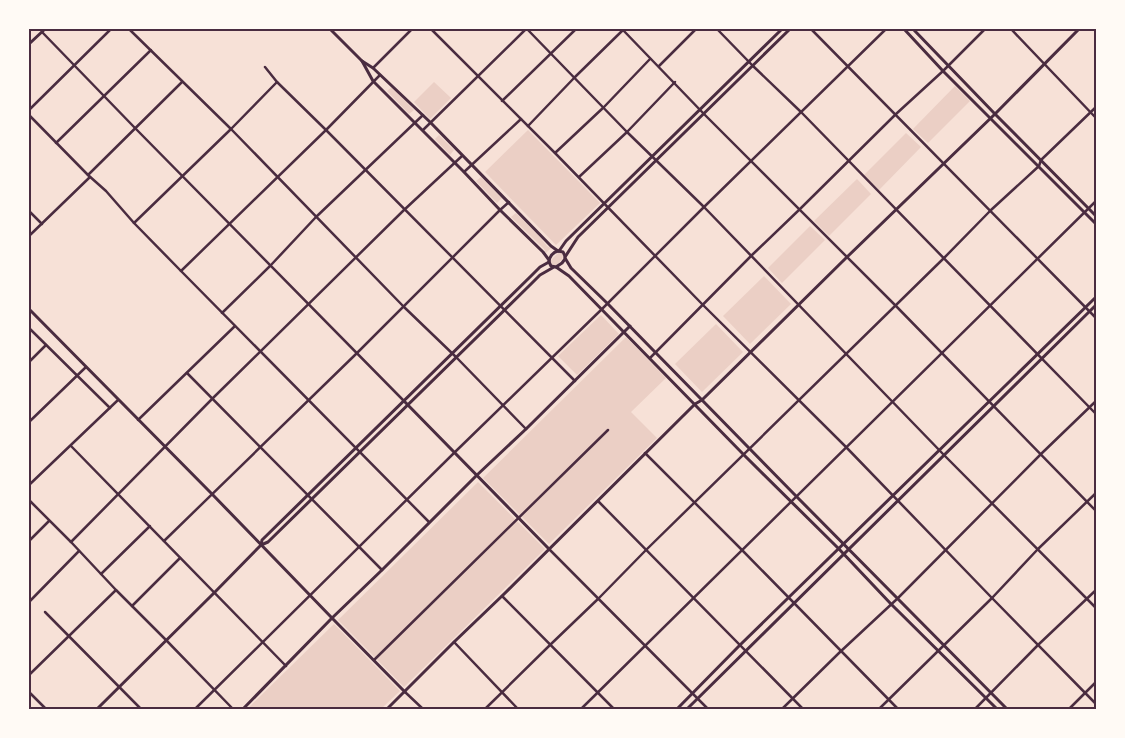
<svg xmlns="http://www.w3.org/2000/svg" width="1125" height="738" font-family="Jost,sans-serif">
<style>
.green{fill:#ebcfc5}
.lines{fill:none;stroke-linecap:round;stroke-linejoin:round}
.minor{stroke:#4a2c40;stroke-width:2.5}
.tertiary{stroke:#4a2c40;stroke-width:3}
.secondary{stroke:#4a2c40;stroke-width:3}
.neatline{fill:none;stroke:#4a2c40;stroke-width:2}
</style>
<rect width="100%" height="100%" fill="#f7e1d7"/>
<g class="green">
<polygon points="434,82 451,98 430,119 414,102"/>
<polygon points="955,86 970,101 928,143 913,129"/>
<polygon points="392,87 414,110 409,114 387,91"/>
<polygon points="528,130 600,203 556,245 485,172"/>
<polygon points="906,133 921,147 879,190 864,175"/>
<polygon points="439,135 454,150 450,155 435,139"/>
<polygon points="481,177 502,198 497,203 476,181"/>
<polygon points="857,179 871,194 829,236 814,221"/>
<polygon points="516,213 539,236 547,246 551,248 546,253 544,249 511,217"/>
<polygon points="810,226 825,240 782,283 768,268"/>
<polygon points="558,253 561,253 563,255 562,259 557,265 552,265 550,261"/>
<polygon points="764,276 791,304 750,344 723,316"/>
<polygon points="601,315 619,334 577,375 558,356"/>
<polygon points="716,324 743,352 702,392 675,364"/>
<polygon points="626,337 666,378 631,412 657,438 549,544 483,478"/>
<polygon points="478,482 545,549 404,687 338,620"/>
<polygon points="334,624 400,691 381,709 247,709"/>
</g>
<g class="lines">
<g class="minor">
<polyline points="129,29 231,129 404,307 456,357 526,429"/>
<polyline points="431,29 555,153 703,305 846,447 992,598 1096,704"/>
<polyline points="527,29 627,132 704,207 944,455 1096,608"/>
<polyline points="622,29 704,114 895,305 1096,511"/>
<polyline points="717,29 753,66 801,112 1096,414"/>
<polyline points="811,29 1096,318"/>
<polyline points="1011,29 1096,118"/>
<polyline points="42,32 135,128 404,401"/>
<polyline points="659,66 696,29"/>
<polyline points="265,67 277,82 326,130 575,381"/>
<polyline points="373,68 412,29"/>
<polyline points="502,101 576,29"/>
<polyline points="29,110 111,29"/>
<polyline points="29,115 88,175 106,191 134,223 181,271 429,522"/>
<polyline points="528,126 575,77 623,30"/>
<polyline points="423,130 526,29"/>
<polyline points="56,143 151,50"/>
<polyline points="555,153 604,107 650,59"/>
<polyline points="464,172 521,119"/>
<polyline points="88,175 182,82"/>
<polyline points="579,177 627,132 675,82"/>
<polyline points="29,211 42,224"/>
<polyline points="134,223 231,129 277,82"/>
<polyline points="29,236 90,177"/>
<polyline points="181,271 326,130 380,75"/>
<polyline points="222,313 271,265 316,217 423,115"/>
<polyline points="29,328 110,408"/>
<polyline points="650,358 752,255 800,209 896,114 943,71 985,29"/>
<polyline points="29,362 46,345"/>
<polyline points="187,373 382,570"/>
<polyline points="138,420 235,326"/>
<polyline points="29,422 86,367"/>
<polyline points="71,446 286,666"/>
<polyline points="645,453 742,550 898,709"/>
<polyline points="29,485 118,400"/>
<polyline points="29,500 71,542 116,590 166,640 233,709"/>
<polyline points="598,501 803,709"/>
<polyline points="29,541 49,521"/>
<polyline points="164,541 356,354 500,210 509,202"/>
<polyline points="71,542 213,398 404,210 462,156"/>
<polyline points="549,549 708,709"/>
<polyline points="101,574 150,526"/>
<polyline points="502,596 614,709"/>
<polyline points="29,602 79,551"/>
<polyline points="132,606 180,558"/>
<polyline points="45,612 141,709"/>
<polyline points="454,642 518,709"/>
<polyline points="374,660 608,430"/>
<polyline points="29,675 116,590"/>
<polyline points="29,692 46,709"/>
<polyline points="405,692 423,709"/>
<polyline points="195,709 455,452 602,309 704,207 886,29"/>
<polyline points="485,709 550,645 599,598 646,550 944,258 991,210 1039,166 1041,160 1096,107"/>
<polyline points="581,709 1096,201"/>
<polyline points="782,709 840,652 897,599 1041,454 1096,401"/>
<polyline points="879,709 992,598 1038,549 1096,493"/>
<polyline points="975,709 1038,645 1096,590"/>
<polyline points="1069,709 1096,682"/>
</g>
<g class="tertiary">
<polyline points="330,29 362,61 373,68 430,122 551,246 558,251"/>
<polyline points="29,44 45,29"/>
<polyline points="362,61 373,81 464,172 500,210 543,252 549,260"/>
<polyline points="29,309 212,494 332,618 405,692"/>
<polyline points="404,401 549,549"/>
<polyline points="243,709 332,618 382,570 477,475 526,429 630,326"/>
<polyline points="387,709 454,642 502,596 695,404 702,400 847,257 995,114 1079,29"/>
</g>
<g class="secondary">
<polyline points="904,29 943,71 1096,224"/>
<polyline points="913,29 995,114 1096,216"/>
<polyline points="559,251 566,241 782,29"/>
<polyline points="565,257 578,237 790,29"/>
<path d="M 549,262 C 549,257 553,252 558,251 L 563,252 L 565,256 L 565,258 L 571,268 L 608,304 L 796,496 L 1007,709"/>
<polyline points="549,262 551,266 556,267 562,263 565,259"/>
<polyline points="556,267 569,276 744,455 839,549 891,604 997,709"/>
<polyline points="261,545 268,542 531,284 540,275 554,267"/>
<polyline points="97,709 214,593 261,545 262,540 531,276 540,267 549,262"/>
<polyline points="677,709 740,645 1096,297"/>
<polyline points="687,709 1096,305"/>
</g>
</g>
<rect width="1125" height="738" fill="none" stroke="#fffaf5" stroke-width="60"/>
<rect x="30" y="30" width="1065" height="678" class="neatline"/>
</svg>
